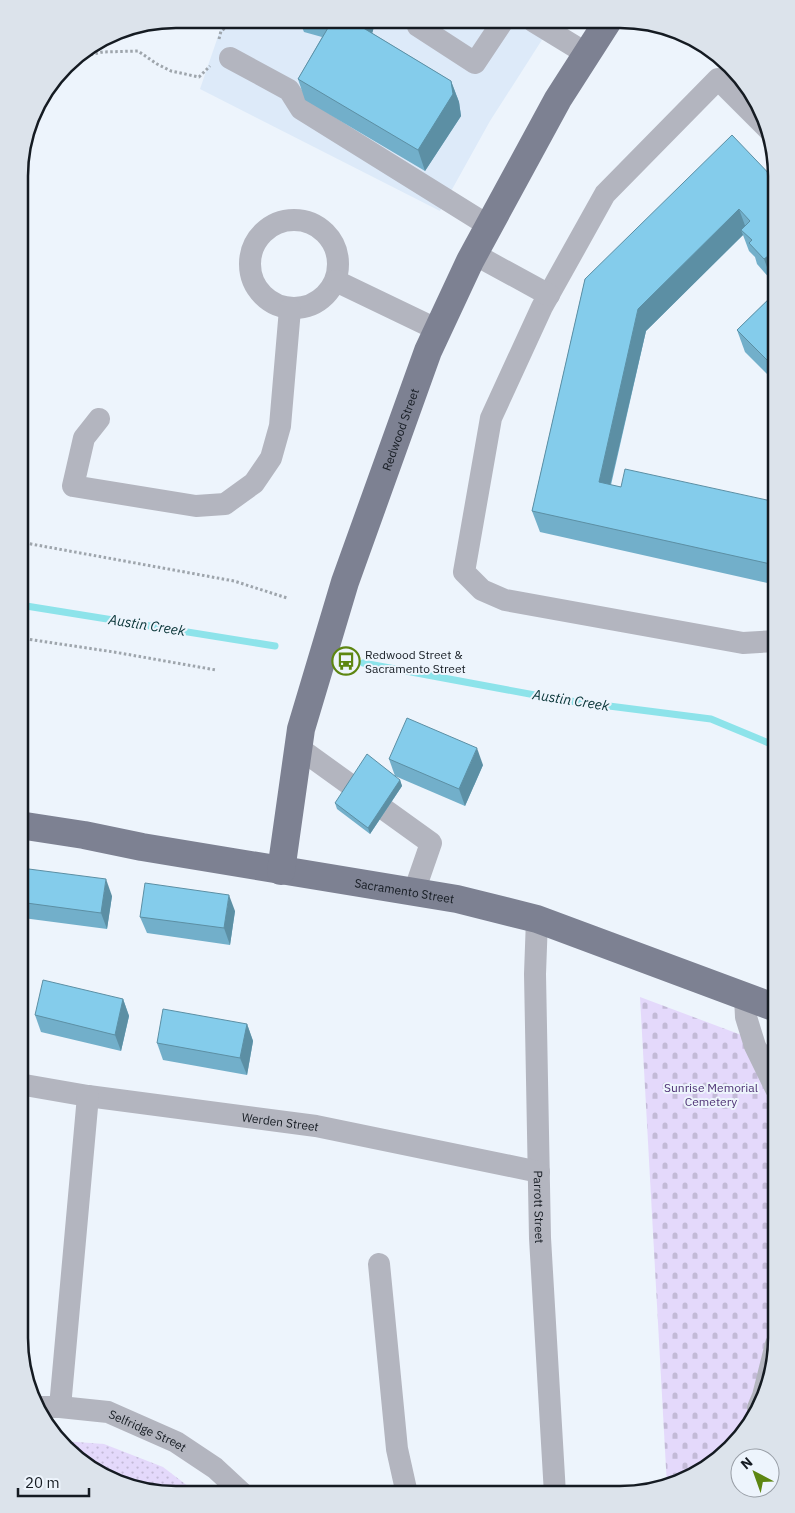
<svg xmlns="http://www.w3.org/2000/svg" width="795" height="1513" font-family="'IBM Plex Sans',sans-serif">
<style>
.built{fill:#ddeaf9}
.cemetery{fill:url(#cemetery-stones)}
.park{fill:url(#park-dots)}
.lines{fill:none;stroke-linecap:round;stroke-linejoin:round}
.stream{stroke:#8de3ea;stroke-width:7}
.path{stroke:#9ea5ac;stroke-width:3;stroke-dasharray:2.5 2.5;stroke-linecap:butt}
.minor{stroke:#b3b5bf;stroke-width:22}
.major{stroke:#7d8192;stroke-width:28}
.wall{fill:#72afca}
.shaded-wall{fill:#5c8fa4}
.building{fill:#84cceb;stroke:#5c8fa4}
.labels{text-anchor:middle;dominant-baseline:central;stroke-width:4;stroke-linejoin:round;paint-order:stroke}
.street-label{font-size:12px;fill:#151b22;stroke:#edf4fc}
.poi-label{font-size:12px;fill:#151b22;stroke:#edf4fc;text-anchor:start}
.park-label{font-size:12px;fill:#4b2f73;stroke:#edf4fc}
.water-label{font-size:14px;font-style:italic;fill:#063235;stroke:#edf4fc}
.rim{fill:none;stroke:#151b22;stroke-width:2.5}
</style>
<defs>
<pattern id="cemetery-stones" width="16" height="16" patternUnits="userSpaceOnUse" patternTransform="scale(1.25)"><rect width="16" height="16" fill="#e4d9fb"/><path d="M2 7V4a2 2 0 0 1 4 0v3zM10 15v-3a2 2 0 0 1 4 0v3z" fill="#c3bad7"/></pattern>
<pattern id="park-dots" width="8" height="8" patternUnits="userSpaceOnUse" patternTransform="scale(1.25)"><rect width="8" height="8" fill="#e4d9fb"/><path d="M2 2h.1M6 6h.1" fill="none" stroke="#c3bad7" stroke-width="1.8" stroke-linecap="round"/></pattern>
</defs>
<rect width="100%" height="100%" fill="#edf4fc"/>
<polygon class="built" points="224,19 554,21 490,121 440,211 200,89"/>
<polygon class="cemetery" points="640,997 776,1048 776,1348 764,1397 744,1433 707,1468 667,1486"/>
<polygon class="park" points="63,1441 104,1444 163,1467 197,1493 155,1493 106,1478 72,1456"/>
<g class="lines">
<g class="stream">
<polyline points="20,605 275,646"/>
<polyline points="363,663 562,700 711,719 776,746"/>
</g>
<g class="path">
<polyline points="219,39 221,31 234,22 244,19"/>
<polyline points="71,59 103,52 138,51 157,64 171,71 199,77 210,66"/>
<polyline points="20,542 234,581 287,598"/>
<polyline points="20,638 114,652 216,670"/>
</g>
<g class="minor">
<polyline points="419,20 418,26 475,63 503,21"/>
<polyline points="533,21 587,54"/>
<polyline points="230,58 289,90 301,109 489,226"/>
<polyline points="769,130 718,79 605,194 542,307 491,418 464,572 482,590 505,600 743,643 776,641"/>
<circle cx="294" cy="264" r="44"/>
<polyline points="474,254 549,295"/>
<polyline points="336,281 438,330"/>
<polyline points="99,419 84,438 73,486 196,506 225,504 254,483 271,458 280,426 290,309"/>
<polyline points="299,748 431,843 414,892"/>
<path id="s1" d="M 537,919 L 535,974 L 540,1238 L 555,1494"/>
<polyline points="745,997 746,1017 755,1046 776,1089"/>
<path id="s2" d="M 19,1084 L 88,1096 L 316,1126 L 539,1172"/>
<polyline points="379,1264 397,1449 407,1494"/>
<path id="s3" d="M 40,1407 L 60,1407 L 108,1412 L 176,1442 L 215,1468 L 242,1493"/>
<polyline points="60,1407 88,1096"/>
<polyline points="758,1408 763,1396 776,1344"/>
</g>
<g class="major">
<path id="s4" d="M 19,825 L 84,835 L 142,847 L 457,899 L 537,919 L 776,1008"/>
<path id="s5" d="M 281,871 L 301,729 L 345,582 L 428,351 L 470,261 L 489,226 L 558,99 L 608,21"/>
</g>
</g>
<g class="wall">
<polygon points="299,20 376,20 372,33 451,81 459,102 461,116 425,171 305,100 298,79 322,37 304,32"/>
<polygon points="776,181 776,278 775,278 772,281 757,264 755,257 749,251 743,235 646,331 611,485 621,487 776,502 776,585 540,532 532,511 585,279"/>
<polygon points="776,292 776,383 745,352 737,330"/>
<polygon points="389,759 483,765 465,806 395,776"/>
<polygon points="400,780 402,786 370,834 337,809 335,803"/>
<polygon points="19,883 112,896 107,929 23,918 19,909"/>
<polygon points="235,911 230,945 147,933 140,917"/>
<polygon points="123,999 129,1016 121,1051 41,1032 35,1015"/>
<polygon points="247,1024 253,1041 247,1075 163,1060 157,1043"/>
<polygon points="20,1347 27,1371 24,1372"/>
</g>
<g class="shaded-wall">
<polygon points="362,20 376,20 368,48 360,26"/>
<polygon points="451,81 459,102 461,116 425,171 418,150"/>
<polygon points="739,209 747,231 741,230 743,235 646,331 606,503 599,482 638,309"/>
<polygon points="768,256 775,278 772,281 764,259"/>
<polygon points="477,748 483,765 465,806 459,789"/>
<polygon points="400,780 402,786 370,834 368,828"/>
<polygon points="106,879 112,896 107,929 101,913"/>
<polygon points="229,895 235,911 230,945 224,928"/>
<polygon points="123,999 129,1016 121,1051 115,1035"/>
<polygon points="247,1024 253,1041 247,1075 240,1058"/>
<polygon points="20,1347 27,1371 22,1357"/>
</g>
<g class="building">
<polygon points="329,20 362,20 360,26 451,81 453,94 418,150 298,79 332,21"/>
<polygon points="732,135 776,181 776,266 768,256 764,259 749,243 752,240 741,230 750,221 739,209 638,309 599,482 621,487 625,469 776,502 776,562 775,565 532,511 585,279"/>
<polygon points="776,292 776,367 773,366 737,330"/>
<polygon points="407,718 477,748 459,789 389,759"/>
<polygon points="367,754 400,780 368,828 335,803"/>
<polygon points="21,868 106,879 101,913 19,902 19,883"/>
<polygon points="145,883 229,895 224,928 140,917"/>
<polygon points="43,980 123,999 115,1035 35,1015"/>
<polygon points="163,1009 247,1024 240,1058 157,1043"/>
</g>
<defs>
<g id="bus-ring" transform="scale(1.4375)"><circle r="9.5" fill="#edf4fc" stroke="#5d8611" stroke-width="1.5"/><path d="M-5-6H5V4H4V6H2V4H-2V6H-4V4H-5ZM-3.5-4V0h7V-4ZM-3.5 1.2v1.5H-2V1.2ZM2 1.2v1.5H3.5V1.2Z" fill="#5d8611"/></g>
</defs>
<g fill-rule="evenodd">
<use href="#bus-ring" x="346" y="661"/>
</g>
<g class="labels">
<g class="street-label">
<text stroke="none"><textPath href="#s5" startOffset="459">Redwood Street</textPath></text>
<text stroke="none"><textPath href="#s4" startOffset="391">Sacramento Street</textPath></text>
<text stroke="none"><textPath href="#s2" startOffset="264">Werden Street</textPath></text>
<text stroke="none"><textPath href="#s1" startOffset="288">Parrott Street</textPath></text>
<text stroke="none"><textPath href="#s3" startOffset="112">Selfridge Street</textPath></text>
</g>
<g class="poi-label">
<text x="365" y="654">Redwood Street &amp;<tspan x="365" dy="14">Sacramento Street</tspan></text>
</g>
<g class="park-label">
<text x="711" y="1087">Sunrise Memorial<tspan x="711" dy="14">Cemetery</tspan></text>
</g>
<g class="water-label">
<text transform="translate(147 625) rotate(9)">Austin Creek</text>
<text transform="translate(571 700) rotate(9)">Austin Creek</text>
</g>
</g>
<path d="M0 0H795V1513H0ZM176 28H620A148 148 0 0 1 768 176V1338A148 148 0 0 1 620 1486H176A148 148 0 0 1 28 1338V176A148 148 0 0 1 176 28Z" fill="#dce3eb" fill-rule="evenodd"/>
<path class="rim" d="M176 28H620A148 148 0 0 1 768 176V1338A148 148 0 0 1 620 1486H176A148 148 0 0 1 28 1338V176A148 148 0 0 1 176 28Z"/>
<g transform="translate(755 1473) rotate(319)"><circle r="24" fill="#edf4fc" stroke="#979da5"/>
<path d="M0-4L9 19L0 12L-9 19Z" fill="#5d8611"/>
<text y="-8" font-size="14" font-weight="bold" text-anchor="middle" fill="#151b22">N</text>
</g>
<path d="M18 1488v8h71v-8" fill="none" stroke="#151b22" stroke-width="2.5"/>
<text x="25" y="1488" font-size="15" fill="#151b22" stroke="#edf4fc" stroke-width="4" paint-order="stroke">20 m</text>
</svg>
